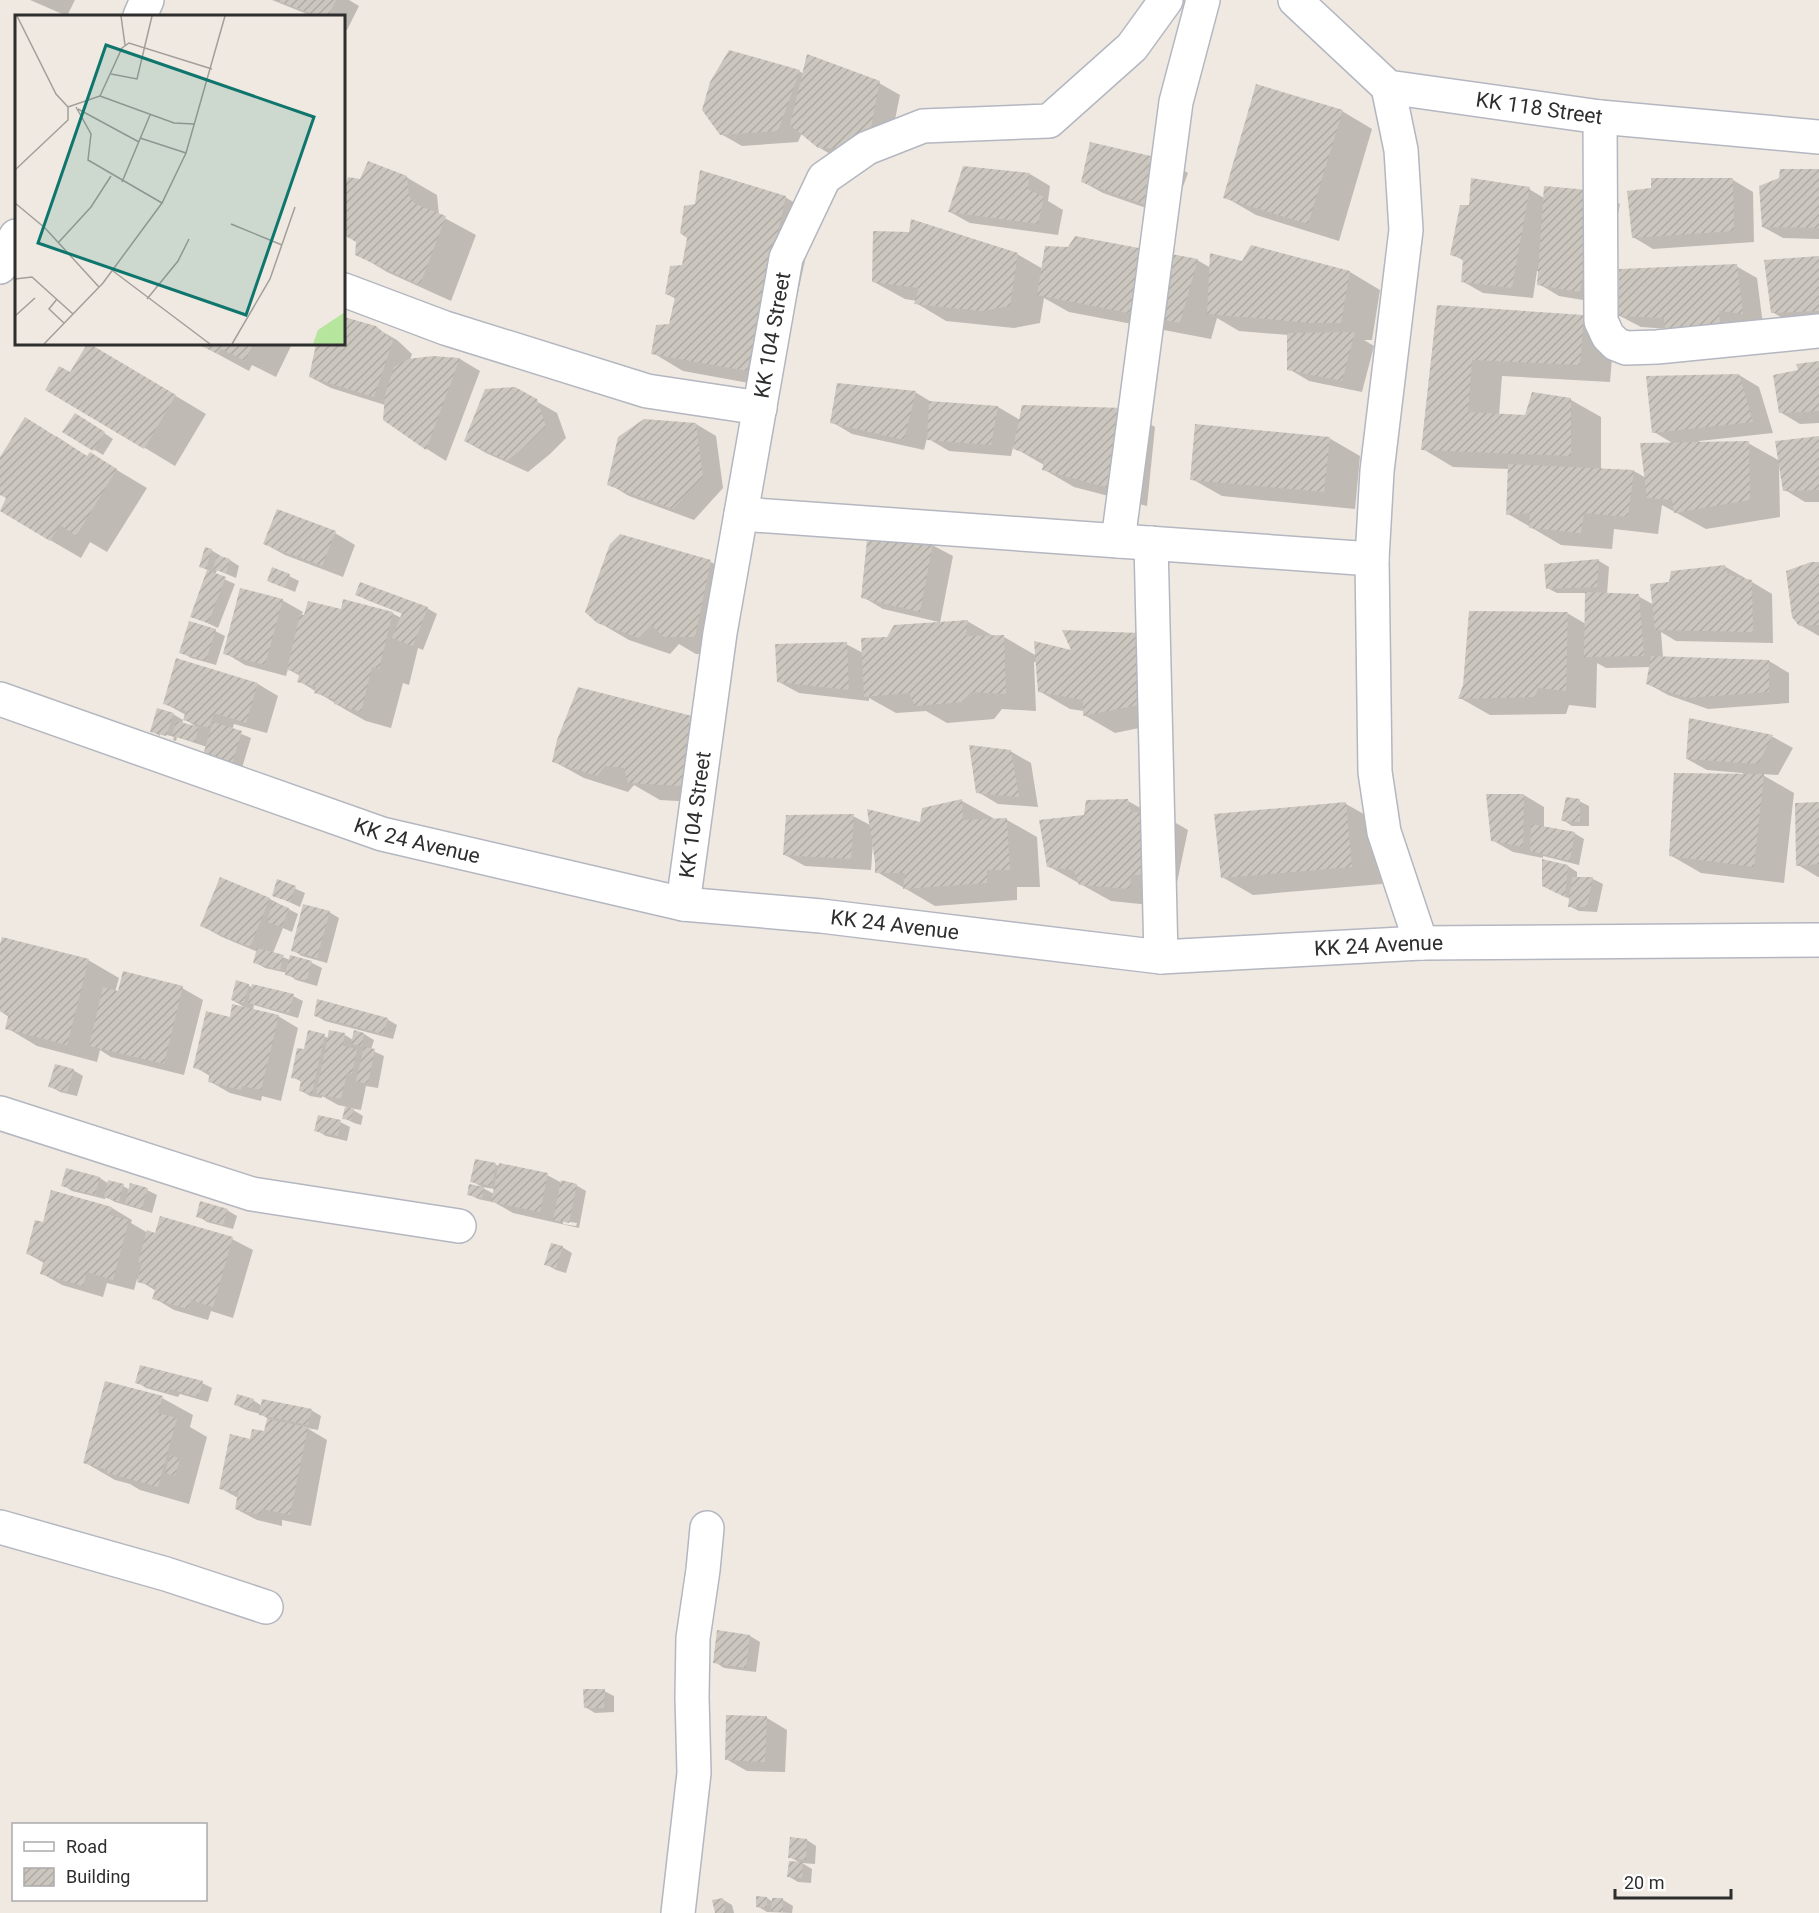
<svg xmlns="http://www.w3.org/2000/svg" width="1819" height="1913" font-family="Roboto,sans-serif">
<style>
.shadow{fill:#0003;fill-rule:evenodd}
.building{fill:url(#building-hatch)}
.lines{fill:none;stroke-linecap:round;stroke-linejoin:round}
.minor-casing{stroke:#b4b7c1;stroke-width:36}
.minor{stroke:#fff;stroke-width:33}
.labels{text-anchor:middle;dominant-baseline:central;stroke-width:6;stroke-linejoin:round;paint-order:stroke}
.street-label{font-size:21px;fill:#2e2e2e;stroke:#fff}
.inset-road{fill:none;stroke:#a29e99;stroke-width:1.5}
.view{fill:#0f766e;fill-opacity:0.15;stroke:#0f766e;stroke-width:3}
.inset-edge{fill:none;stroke:#2e2e2e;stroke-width:3}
</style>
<defs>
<pattern id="building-hatch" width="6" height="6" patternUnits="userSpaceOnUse" patternTransform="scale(1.5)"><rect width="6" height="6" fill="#cbc7bf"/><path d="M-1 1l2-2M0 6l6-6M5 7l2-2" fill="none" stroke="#afaba4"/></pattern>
</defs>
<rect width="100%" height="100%" fill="#efe9e1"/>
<g class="shadow">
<polygon points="30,0 75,0 67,16"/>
<polygon points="272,0 349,0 359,6 347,30 344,29 344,16 312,16"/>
<polygon points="799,71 804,74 879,83 900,95 887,159 839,159 818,147 802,133 798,142 742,146 721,134"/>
<polygon points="1342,111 1372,129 1339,241 1256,215 1225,197"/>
<polygon points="1168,161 1188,173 1172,217 1103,193 1083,182"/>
<polygon points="1819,171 1819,239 1783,238 1763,227"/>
<polygon points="1030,174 1050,186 1048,201 1063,210 1058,235 970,223 950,212"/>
<polygon points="406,177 437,195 439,215 476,235 451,301 387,272 357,254 357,241 344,233 344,193 349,179 361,181"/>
<polygon points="1733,180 1753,192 1754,242 1653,249 1633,237"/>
<polygon points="1529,189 1544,198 1600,193 1620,204 1601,303 1559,296 1539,284 1540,271 1537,271 1533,298 1483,293 1462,281 1464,261 1452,254 1471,207"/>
<polygon points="785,197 815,215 777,388 683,371 653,353 671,325 676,299 667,294 683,266"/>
<polygon points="1017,254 1043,269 1197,260 1211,268 1243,262 1350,272 1380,290 1372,340 1364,340 1374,346 1362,392 1309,381 1289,369 1289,335 1239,331 1217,318 1211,339 1069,312 1044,298 1040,323 1014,328 946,321 916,303 917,301 905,299 874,282"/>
<polygon points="1819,258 1819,323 1793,324 1772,312"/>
<polygon points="1736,266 1757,278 1763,325 1738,322 1740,334 1641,327 1620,316"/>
<polygon points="1438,306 1584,316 1614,334 1610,382 1502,376 1499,415 1527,416 1571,400 1601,417 1601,470 1634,471 1646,478 1674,444 1654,432 1739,375 1759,387 1773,433 1699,441 1699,444 1748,443 1780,461 1819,438 1819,502 1805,502 1785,490 1781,467 1779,467 1780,517 1706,529 1662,505 1658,534 1614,529 1612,549 1561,545 1508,514 1509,469 1453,467 1423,449"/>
<polygon points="344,318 376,328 397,340 412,354 410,360 433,357 460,359 480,371 446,461 427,449 385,419 385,405 331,388 310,377 317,344 344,344"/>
<polygon points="199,344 292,344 276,377 252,365 249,371"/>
<polygon points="119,362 206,414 175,466 47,389"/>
<polygon points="1819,363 1819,423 1800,424 1780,412 1800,371"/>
<polygon points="915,392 933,403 998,407 1020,420 1125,409 1155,427 1147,506 1074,487 1043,469 1044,465 1013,447 1011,456 949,451 927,438 924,450 852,434 832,422"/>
<polygon points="536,401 557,413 566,438 550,454 528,472 486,453 465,441"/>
<polygon points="85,420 113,439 103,455 65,432"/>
<polygon points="696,424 716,436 723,488 694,520 629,496 609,484"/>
<polygon points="56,436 88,457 90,454 147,488 107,552 90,542 81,558 50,540 8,498 0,493 0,460"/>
<polygon points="1329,438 1360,456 1355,509 1222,496 1192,479"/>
<polygon points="335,533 355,545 343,577 285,555 265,544"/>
<polygon points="932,545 953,556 940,623 967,621 995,637 1004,637 1037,656 1073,652 1140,634 1170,652 1173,721 1115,733 1084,715 1084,711 1070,709 1039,691 1037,662 1034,662 1036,711 1002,709 994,719 947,723 926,711 896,713 869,698 869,701 799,693 779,682 846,644 863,653 888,639 939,622 883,609 863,597"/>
<polygon points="211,550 221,556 220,558 230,560 239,566 236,578 217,570 215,575 235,584 218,628 192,616 209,571 201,566"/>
<polygon points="1599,561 1609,567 1607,595 1638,596 1654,605 1670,583 1724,566 1745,578 1746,581 1752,582 1772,594 1773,643 1676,641 1661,632 1663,658 1769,661 1789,673 1789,703 1708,709 1668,695 1648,684 1651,667 1606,668 1597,663 1596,708 1569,705 1566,714 1490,715 1460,698 1567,613 1586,624 1587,593 1557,593 1547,588 1545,565"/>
<polygon points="711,562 741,579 726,653 696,654 679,644 670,654 629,640 598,622"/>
<polygon points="1819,564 1819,636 1800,625"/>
<polygon points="289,576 299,581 295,592 269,581"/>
<polygon points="357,594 427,608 437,614 423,650 418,648 409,685 403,683 391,728 366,721 346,710 299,681 300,676 288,669 286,676 245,665 225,653 282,600 303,612 301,616 342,610 392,613 401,618 403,614 367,600"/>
<polygon points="215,631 225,636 216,665 191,658 181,652"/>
<polygon points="258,684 278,696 267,733 234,724 232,730 251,738 242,768 214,760 207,747 177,737 176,741 162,737 173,740 174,737 160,733 160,736 152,731 173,714 183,720 182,724 199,729 185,719 186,715 164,703"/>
<polygon points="692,717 722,735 712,803 660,800 634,785 628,792 584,778 553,761"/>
<polygon points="1690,720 1773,737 1793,748 1778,775 1761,774 1794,793 1784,883 1701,873 1670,855 1743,775 1743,773 1707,770 1687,759"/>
<polygon points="1010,751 1031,763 1038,807 998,804 978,792"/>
<polygon points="1524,795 1544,807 1544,827 1574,833 1584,839 1579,865 1543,856 1543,858 1513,852 1492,840 1487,796"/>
<polygon points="962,801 993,818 993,820 1007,820 1037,837 1040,887 1017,887 1017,900 935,906 877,872 873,843 871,870 805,866 785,855 853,816 872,826 921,824 923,809"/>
<polygon points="1128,801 1149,813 1157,812 1188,830 1175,892 1160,906 1111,901 1048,866 1085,816"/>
<polygon points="1579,801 1589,806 1589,826 1572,826 1563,820"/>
<polygon points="1819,803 1819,877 1818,877 1798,865"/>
<polygon points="1346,804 1376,821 1382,884 1253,895 1222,877"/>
<polygon points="1568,866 1577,872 1577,879 1593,879 1603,884 1597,912 1579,911 1569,906 1570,899 1553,891"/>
<polygon points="221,879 270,899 298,914 292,932 283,928 273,953 290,960 291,957 312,963 322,968 317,986 296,980 287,973 265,968 255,962 258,952 222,937 202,926"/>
<polygon points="278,881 305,893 300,907 274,895"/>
<polygon points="329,912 339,918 327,963 302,956 292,950"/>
<polygon points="0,951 88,960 119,978 115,992 182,988 203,1000 184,1075 111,1057 100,1050 97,1062 37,1046 7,1028 9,1017 0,1011"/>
<polygon points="248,985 253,988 293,996 303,1001 298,1018 254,1005 253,1010 278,1016 298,1028 281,1101 262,1096 261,1101 230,1093 209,1081 210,1076 195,1067 231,1019 246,1008 232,1000"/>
<polygon points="315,1015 387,1019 397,1025 393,1039 325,1021"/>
<polygon points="309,1032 329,1038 345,1035 353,1040 355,1032 364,1034 374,1040 371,1050 384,1056 378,1088 366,1086 361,1110 350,1108 363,1116 361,1125 354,1123 344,1118 347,1107 338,1105 322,1096 322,1098 310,1096 300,1090 302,1082 293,1077 305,1051"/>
<polygon points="73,1070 83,1076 77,1096 60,1092 50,1086"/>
<polygon points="340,1122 350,1127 347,1141 326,1136 316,1130"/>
<path d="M 495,1164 L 500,1167 L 547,1175 L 562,1183 L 576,1185 L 586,1191 L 579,1228 L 513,1213 L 492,1201 L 492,1202 L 478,1199 L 468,1194 L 483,1188 L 494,1194 L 495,1189 L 482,1187 L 472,1181 ZM 563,1221 L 577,1223 L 576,1226 L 563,1224 Z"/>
<polygon points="100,1178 109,1184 123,1186 130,1190 147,1190 157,1195 152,1213 115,1202 106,1197 105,1199 72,1191 63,1185"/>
<polygon points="112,1208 132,1220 131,1223 148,1233 232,1239 253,1250 233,1318 211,1311 208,1320 174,1310 154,1298 156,1291 137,1279 134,1290 107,1283 103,1297 62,1285 41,1273 44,1263 28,1254 44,1224"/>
<polygon points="227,1210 237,1216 233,1229 207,1222 198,1216"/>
<polygon points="562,1247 572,1253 566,1273 556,1270 546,1264"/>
<polygon points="137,1382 202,1383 212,1388 208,1402 180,1394 178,1397 146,1388"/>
<polygon points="162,1398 193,1415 190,1427 207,1437 189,1504 140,1490 130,1484 115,1480 84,1462"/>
<polygon points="253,1400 262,1406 311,1410 321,1416 318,1430 307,1428 327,1440 311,1526 282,1520 282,1526 257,1520 236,1509 238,1498 220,1488 251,1440 265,1433 268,1419 261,1414 246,1410 236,1405"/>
<polygon points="718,1632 750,1636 760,1642 756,1672 724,1668 715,1662"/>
<polygon points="604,1691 614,1696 614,1712 595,1713 585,1707"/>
<polygon points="767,1718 787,1730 785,1772 747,1771 726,1759"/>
<polygon points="807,1840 816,1846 815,1864 802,1863 812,1869 811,1883 798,1882 788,1876 800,1863 790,1857"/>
<polygon points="767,1898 773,1902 783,1900 793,1906 792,1913 767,1912 757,1906"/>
<polygon points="722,1899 732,1905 734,1913 717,1913"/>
</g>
<g class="building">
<polygon points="276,0 336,0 328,16 318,16"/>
<polygon points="729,50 800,70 778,131 720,135 702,110 710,82"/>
<polygon points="807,54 880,81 867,148 818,148 790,125"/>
<polygon points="1256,84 1343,110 1308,224 1223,198"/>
<polygon points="1090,142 1168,160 1152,207 1081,182"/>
<polygon points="368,161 407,176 409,196 415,204 446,216 420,285 355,255 356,242 344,235 344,189 348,177 360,179"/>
<polygon points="963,166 1030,173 1028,189 1044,197 1038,224 948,212"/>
<polygon points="1780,169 1819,169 1819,228 1762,227 1759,186 1779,178"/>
<polygon points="700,170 786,196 747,371 651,354 656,325 669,324 675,297 665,294 670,266 682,265 687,238 680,233 684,206 695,204"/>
<polygon points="1471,178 1530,187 1512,288 1461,282 1463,259 1450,255 1460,205 1469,205"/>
<polygon points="1651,178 1733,178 1734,231 1632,238 1627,191 1651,188"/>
<polygon points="1544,186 1600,191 1580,292 1537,285"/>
<polygon points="911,219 1018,253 1010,306 982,311 914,304 919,288 872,282 873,231 909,232"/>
<polygon points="1075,236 1198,259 1180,323 1037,295 1045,246 1068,247"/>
<polygon points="1251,245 1350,271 1341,323 1312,323 1207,314 1210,253 1242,261"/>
<polygon points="1819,256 1819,311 1771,313 1764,260"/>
<polygon points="1737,264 1743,314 1719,311 1720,323 1665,330 1664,318 1619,316 1619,269"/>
<polygon points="1437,305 1584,315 1580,365 1472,360 1468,412 1525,415 1532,392 1571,398 1571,456 1421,450"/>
<polygon points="344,317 376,326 393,341 374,397 309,377 316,344 344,344"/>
<polygon points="1355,332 1342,381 1287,370 1287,333"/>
<polygon points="87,344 90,344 176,395 144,449 45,390 59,366 70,372"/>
<polygon points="197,344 253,344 245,361 221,349 218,354"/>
<polygon points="433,356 460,358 426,450 383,420 385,395 394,367 408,359"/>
<polygon points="1819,361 1819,411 1779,413 1773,375 1798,370 1796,364"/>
<polygon points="1739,374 1753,422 1652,433 1646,376"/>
<polygon points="837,383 916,391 904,440 830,423"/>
<polygon points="515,387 537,399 546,426 529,443 507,461 464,441 485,389"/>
<polygon points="929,401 998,406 991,445 927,440"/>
<polygon points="1022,405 1125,408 1116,490 1042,470 1044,460 1013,449"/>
<polygon points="75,413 105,432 93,451 62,432"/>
<polygon points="25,417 87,456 90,452 117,469 76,536 60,525 50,541 0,511 6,498 0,495 0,457"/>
<polygon points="644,419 696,423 703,476 673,509 607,485 618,437"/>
<polygon points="1195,424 1330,437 1324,492 1190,480"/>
<polygon points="1819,436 1819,490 1783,491 1775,441"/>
<polygon points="1749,441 1750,500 1674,513 1672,500 1647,498 1640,443"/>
<polygon points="1508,464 1634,470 1628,517 1584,513 1581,533 1529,528 1530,513 1506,515"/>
<polygon points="277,509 336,531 322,566 263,544"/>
<polygon points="620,534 711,560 695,637 664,637 651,625 639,638 597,623 585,612 610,544"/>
<polygon points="867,540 933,543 920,612 861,598"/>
<polygon points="205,547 212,549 206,569 199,567"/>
<polygon points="217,555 230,559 226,573 213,569"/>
<polygon points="1599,559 1597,587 1546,589 1544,564"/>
<polygon points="1811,562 1819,562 1819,625 1799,626 1792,617 1786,571"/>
<polygon points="1725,565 1728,575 1752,580 1753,632 1655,630 1650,584 1669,582 1671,571"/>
<polygon points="272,567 290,574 285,588 267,581"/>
<polygon points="207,570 226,577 208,623 190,617"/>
<polygon points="360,582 428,607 413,646 392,638 402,613 355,595"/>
<polygon points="240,588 283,599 265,665 223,654"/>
<polygon points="1585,592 1639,594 1644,656 1584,657"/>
<polygon points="343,599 393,612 379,669 372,667 361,712 334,704 335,699 314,693 316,687 297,682 300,673 287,670 300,614 304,615 308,601 341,609"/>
<polygon points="1469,611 1568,612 1566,691 1538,688 1535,697 1458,699 1463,685"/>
<polygon points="968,620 966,636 1004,635 1006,694 971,692 963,702 915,706 909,693 864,697 861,638 887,637 894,625"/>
<polygon points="189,621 216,629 206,661 179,653"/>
<polygon points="1062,630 1140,633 1143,704 1083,716 1083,700 1038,692 1034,641 1071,650"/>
<polygon points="847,642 849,690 777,682 775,644"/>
<polygon points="1651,656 1769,660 1769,692 1687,698 1646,684"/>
<polygon points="176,658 258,683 246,723 214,713 209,728 183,720 186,711 163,704"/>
<polygon points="578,687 692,716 682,786 628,783 624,768 605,766 597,776 552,762 557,740"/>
<polygon points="157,708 174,713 166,736 150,732"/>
<polygon points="1689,718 1773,735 1758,764 1686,759"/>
<polygon points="176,721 199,727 195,742 172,736"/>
<polygon points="213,722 242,731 232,764 203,755"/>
<polygon points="969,745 1011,750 1019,797 976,793"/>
<polygon points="1674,773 1764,774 1754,867 1669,856"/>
<polygon points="1486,794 1524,794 1523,847 1491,841"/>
<polygon points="1566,797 1580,799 1580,822 1561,821"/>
<polygon points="962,799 963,820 1007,818 1010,870 987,870 987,883 903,889 905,873 875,873 875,862 867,809 920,822 922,808"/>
<polygon points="1128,799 1131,812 1158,811 1144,875 1131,875 1130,889 1079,885 1074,870 1047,867 1039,820 1084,815 1086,800"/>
<polygon points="1346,802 1352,867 1221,878 1214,814"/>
<polygon points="1819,802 1819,864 1796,866 1795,803"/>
<polygon points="854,814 851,859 783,855 786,815"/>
<polygon points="1531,824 1575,832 1570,861 1530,851"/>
<polygon points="1542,859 1568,865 1565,897 1542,886"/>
<polygon points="220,877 270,898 250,947 200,926"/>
<polygon points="1572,877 1593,877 1587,907 1568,907"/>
<polygon points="277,879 296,886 290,902 272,896"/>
<polygon points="273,902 289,908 282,927 267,922"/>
<polygon points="303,904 330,911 317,958 291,951"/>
<polygon points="2,937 89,959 67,1045 5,1029 9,1013 0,1011 0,944"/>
<polygon points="257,948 284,955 280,970 253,963"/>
<polygon points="290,955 312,961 307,981 285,975"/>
<polygon points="123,971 183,986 164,1064 89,1046 103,987 118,991"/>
<polygon points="236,980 249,984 244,1003 231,1000"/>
<polygon points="252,984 294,994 289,1013 248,1003"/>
<polygon points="317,999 388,1018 383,1034 314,1016"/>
<polygon points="232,1004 279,1015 261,1090 242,1086 241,1090 208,1082 210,1072 193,1068 206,1011 230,1017"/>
<polygon points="308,1030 325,1034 312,1094 299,1091 301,1080 291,1078 297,1048 304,1049"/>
<polygon points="329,1030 345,1033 343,1046 357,1049 352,1074 347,1073 341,1099 316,1094"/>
<polygon points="354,1030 364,1033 362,1046 351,1044"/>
<polygon points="364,1047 375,1049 368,1084 356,1081"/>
<polygon points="55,1064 74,1069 67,1092 48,1087"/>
<polygon points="345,1107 354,1109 351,1120 342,1119"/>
<polygon points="318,1115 341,1120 338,1136 314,1131"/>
<polygon points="475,1159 496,1163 492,1186 470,1182"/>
<polygon points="499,1163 548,1173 540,1212 491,1202"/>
<polygon points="66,1168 100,1177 95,1195 61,1186"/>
<polygon points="108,1180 124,1184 119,1202 104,1197"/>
<polygon points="561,1180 577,1184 569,1223 553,1220"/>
<polygon points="130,1183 148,1188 142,1209 125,1204"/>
<polygon points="469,1184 484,1187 482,1198 467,1195"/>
<polygon points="51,1190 112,1207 110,1215 129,1220 113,1280 87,1272 83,1286 40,1274 44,1259 26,1254 35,1220 43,1222"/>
<polygon points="200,1201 228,1209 223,1225 196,1217"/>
<polygon points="160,1216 233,1237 213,1307 191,1300 188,1309 152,1299 156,1287 137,1282 142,1263 138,1262 147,1230 155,1233"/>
<polygon points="551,1243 563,1246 556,1268 544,1265"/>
<polygon points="140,1365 203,1381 198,1397 170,1389 168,1393 135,1383"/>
<polygon points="105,1381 163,1396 158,1413 177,1418 158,1487 107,1473 108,1470 83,1463"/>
<polygon points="237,1394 254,1399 251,1409 234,1405"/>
<polygon points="262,1399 312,1409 308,1425 259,1415"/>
<polygon points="267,1419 308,1427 290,1515 262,1509 261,1515 235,1509 238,1492 219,1489 230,1434 250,1439 252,1429 264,1431"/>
<polygon points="170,1455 180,1459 175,1476 165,1473"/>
<polygon points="717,1630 750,1635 746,1668 713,1663"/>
<polygon points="583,1689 605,1689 604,1708 584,1708"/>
<polygon points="726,1715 767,1716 765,1762 725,1760"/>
<polygon points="790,1837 807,1839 806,1860 788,1858"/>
<polygon points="789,1861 803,1862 802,1878 787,1877"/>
<polygon points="756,1896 767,1897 767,1908 756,1907"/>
<polygon points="723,1898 726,1913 715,1913 712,1900"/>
<polygon points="772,1898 783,1898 783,1912 771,1911"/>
</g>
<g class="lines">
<g class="minor-casing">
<g id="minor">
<path id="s1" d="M 1295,0 L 1388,87 L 1600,117 L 1819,137"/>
<polyline points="140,16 147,0"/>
<polyline points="1388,87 1401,150 1406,230 1377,471 1372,559 1375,772 1384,832 1421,943"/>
<polyline points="1600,117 1601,321 1608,336 1616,344 1626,348 1657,347 1819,331"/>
<polyline points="0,267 16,236"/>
<polyline points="344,290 445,328 647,391 760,408"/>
<polyline points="741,514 1372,559"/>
<polyline points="1118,541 1176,102 1203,0"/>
<polyline points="1151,543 1161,957"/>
<path id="s2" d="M 0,699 L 382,834 L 683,904 L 821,916 L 1161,957 L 1421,943 L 1819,940"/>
<path id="s3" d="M 683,904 L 720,633 L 786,258 L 824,178 L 867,148 L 923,126 L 1049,121 L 1132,47 L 1166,0"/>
<polyline points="0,1113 252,1194 459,1226"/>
<polyline points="0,1527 166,1574 266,1607"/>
<polyline points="678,1913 694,1773 692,1697 693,1638 703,1570 707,1528"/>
</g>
</g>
<use href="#minor" class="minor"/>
</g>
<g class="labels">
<g class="street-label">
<text stroke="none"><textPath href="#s1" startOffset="280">KK 118 Street</textPath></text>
<text stroke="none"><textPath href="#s3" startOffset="576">KK 104 Street</textPath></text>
<text stroke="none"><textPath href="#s3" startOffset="90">KK 104 Street</textPath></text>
<text stroke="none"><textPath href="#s2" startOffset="441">KK 24 Avenue</textPath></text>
<text stroke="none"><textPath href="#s2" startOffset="927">KK 24 Avenue</textPath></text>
<text stroke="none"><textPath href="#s2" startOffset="1413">KK 24 Avenue</textPath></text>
</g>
</g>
<g transform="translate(15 15)">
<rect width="330" height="330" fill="#efe9e1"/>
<path d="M 330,297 L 330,329 L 298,329 L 303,315 Z" fill="#b6e59e"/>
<path class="inset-road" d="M 2,1 L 41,79 L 53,92M 106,1 L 110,30M 96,59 L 122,64 L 137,1M 85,81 L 159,108 L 179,109M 53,92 L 85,81 L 107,33 L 114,28 L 197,54M 61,92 L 76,119 L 73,145 L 147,188M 63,94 L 124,127M 125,123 L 171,138M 0,155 L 53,105 L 53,92M 107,167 L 135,100M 0,188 L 30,213 L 84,272M 216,209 L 267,230M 43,228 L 76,192 L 96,161M 98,256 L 195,329M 0,264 L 17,262 L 58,299M 42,284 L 34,294 L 49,308M 132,284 L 163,246 L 174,224M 0,301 L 20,283M 29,329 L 88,268 L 147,188 L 171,138 L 210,1M 217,329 L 255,264 L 280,192"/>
<path class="view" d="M 91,30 L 299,102 L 231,300 L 23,228 Z"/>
<rect width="330" height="330" class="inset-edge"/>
</g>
<rect x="12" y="1823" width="195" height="78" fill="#ffffff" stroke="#ababab" stroke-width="1.5"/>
<rect x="24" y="1842" width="30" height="9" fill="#ffffff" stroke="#ababab" stroke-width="1.5"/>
<text x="66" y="1853" font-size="18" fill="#2e2e2e">Road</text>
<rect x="24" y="1868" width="30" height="18" fill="url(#building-hatch)" stroke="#ababab" stroke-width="1.5"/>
<text x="66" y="1883" font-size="18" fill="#2e2e2e">Building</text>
<path d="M1615 1889v9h116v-9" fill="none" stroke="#2e2e2e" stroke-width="3"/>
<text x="1624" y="1889" font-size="18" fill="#2e2e2e" stroke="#ffffff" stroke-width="4.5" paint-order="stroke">20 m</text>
</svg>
